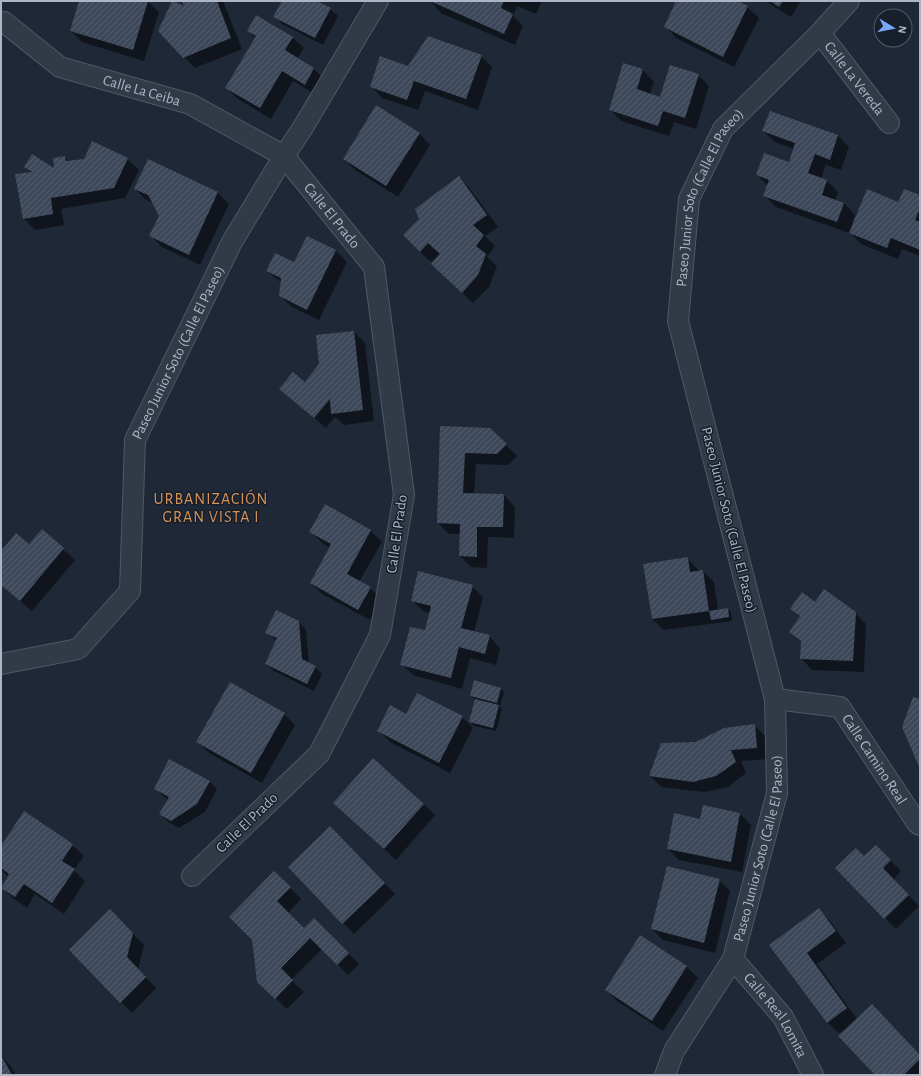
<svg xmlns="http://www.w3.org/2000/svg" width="921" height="1076" font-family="'Alegreya Sans',sans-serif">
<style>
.shadow{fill:#0007}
.building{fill:url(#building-hatch)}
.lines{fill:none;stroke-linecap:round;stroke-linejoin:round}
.street-casing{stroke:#505866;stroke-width:22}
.street{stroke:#323a48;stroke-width:20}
.labels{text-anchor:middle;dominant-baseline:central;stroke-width:3;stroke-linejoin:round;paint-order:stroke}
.street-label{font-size:15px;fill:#acb5c5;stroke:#181f2c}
.neighbourhood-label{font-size:16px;letter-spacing:1px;fill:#d69356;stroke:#181f2c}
</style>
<defs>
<pattern id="building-hatch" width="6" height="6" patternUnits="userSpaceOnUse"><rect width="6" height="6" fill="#3d485a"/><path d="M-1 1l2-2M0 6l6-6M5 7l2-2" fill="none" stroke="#566070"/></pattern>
</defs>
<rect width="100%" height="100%" fill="#1f2837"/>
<g class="shadow">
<polygon points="80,1 147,1 159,12 144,61 82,42 71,31"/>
<polygon points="183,1 223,1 242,49 195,68 184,57 186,8"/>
<polygon points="283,1 315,1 330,9 338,16 323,45 282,24 275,16"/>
<polygon points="431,1 542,1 536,14 517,6 513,16 523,26 515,45 441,13"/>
<polygon points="678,1 736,1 747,7 759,18 734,67 676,38 665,26"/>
<polygon points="765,1 801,1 791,17"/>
<polygon points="248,30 292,37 304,48 297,59 314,69 325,80 316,95 293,81 271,119 238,99 226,88 255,38"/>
<polygon points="481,56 492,67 478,110 425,91 418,110 382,98 371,86 409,67"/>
<polygon points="624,65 643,70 654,82 650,94 661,98 698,75 709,86 696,129 674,122 669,136 621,121 610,109"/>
<polygon points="770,112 838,136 849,147 841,170 826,165 821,179 827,181 838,192 835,200 844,203 855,215 852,223 899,203 920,196 920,256 902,249 898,259 861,244 849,231 849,233 776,207 765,196 768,186 757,175 789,163 794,149 775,142 763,131"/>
<polygon points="419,133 430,145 398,197 355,170 344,159"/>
<polygon points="65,157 70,162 127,159 139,170 125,198 61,209 64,225 35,230 24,219 31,173 25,167 55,170"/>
<polygon points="148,160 218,193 229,204 200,265 162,247 151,236 160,216 153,203 146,200 135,189"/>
<polygon points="459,177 470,189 498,227 485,236 495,246 487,257 497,266 489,287 473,303 444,275 441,254 440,253 431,262 415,247"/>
<polygon points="307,237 336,251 347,262 319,320 292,307 280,296 282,283 267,271 295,263"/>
<polygon points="354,332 365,343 374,421 344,425 335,417 326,428 280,389 305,383"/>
<polygon points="441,427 506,445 517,456 508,465 476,464 474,494 504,495 515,507 514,538 488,537 487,568 471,567 460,556 461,534 449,534 438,523"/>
<polygon points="370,530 382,542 359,582 370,588 381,599 370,620 322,594 311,583 330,548 322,543 311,532"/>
<polygon points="42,531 75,560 32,611 1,585 1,553 29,546"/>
<polygon points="688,559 699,571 703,571 714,582 718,610 727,609 731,612 732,621 664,630 652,619 644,565"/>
<polygon points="472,586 483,597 474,632 489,636 500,648 496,665 470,658 462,689 413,675 402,664 426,632 430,613 423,611 412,600"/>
<polygon points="815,603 855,613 866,624 864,672 812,670 801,658 802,643 790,632 800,617 792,609"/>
<polygon points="299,622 306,630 309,664 315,667 322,674 314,691 274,671 266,664 277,641 267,632"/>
<polygon points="500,688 504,692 500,706 498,705 502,709 496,731 474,726 470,722 476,700 471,696"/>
<polygon points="284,714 295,725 262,783 209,753 198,742"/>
<polygon points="407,715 462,717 473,728 450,773 390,742 379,731"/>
<polygon points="754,725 766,737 768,759 741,761 746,773 728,787 705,792 661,787 650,776 661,744 696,743"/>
<polygon points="209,781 217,789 205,812 179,828 168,822 161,814 168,800 155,789"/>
<polygon points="334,803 424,804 435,815 396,860"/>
<polygon points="24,813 72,845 84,856 74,870 85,881 64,914 35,894 27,908 13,898 1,887 8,876 1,870 1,847"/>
<polygon points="740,814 751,825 742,872 679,860 668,849 701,820"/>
<polygon points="341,839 395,894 354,934 343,923"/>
<polygon points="876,846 901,871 893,880 919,906 896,929 836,868 864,858"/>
<polygon points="274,872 301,899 288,913 304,929 314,919 359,964 348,975 322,949 291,980 304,992 287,1009 258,981"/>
<polygon points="719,880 730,891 715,953 663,940 652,929"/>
<polygon points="110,910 144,945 138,969 156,988 132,1013 70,950"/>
<polygon points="819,910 830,921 846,943 817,964 857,1019 920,1055 920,1075 877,1075 847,1029 839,1033 827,1022 771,945"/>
<polygon points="687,967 698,978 663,1031 617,1001 606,990"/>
<polygon points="1,1055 10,1065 16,1075 1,1075"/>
</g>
<g class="building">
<polygon points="79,1 148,1 133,50 70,31"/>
<polygon points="172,1 184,6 182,1 217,1 231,38 183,58 158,31"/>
<polygon points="282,1 317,1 331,8 315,38 273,17"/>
<polygon points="430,1 504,1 501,8 513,14 504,34"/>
<polygon points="676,1 738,1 748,6 723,57 664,27"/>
<polygon points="770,1 783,1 779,7"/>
<polygon points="256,15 293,37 285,50 314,68 305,85 282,71 260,108 225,88 256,36 247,31"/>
<polygon points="428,36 482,55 466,99 414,81 407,100 370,87 380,56 408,66"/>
<polygon points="623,63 643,69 637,89 660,97 670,65 699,74 685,118 663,111 658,126 609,110"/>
<polygon points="376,105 420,133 386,186 343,159"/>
<polygon points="770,111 838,135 830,160 815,154 808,173 827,180 822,195 844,203 837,222 763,196 769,180 756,175 764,153 789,162 795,143 762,131"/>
<polygon points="92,141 128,158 114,188 51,198 53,214 23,219 15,174 32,172 24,167 32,154 54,168 53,158 65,156 66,161 84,159"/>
<polygon points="148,159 218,192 189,255 149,236 159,216 148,195 134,189"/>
<polygon points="459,176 487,215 473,225 484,235 476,246 486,254 478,275 462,293 431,264 440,254 428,243 420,252 403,235 419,219 415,209"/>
<polygon points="867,189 898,202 904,189 920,195 920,208 915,220 920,222 920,250 891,238 887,248 849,233"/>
<polygon points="307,236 336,250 307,310 279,296 281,278 266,271 275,253 294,262"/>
<polygon points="354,331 363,410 331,414 330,399 314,418 279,389 293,372 305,382 319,364 316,335"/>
<polygon points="440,426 490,428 507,444 497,454 465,453 463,493 504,494 503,527 477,527 477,557 459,556 460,524 437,523"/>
<polygon points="325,504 371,530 347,574 371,587 358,610 310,583 331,544 309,532"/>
<polygon points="42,529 64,548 20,601 1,585 1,551 16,533 29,544"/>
<polygon points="688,557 690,572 703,570 709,611 652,619 643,564"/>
<polygon points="418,571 473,585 461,628 490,635 485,654 459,647 451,678 400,665 410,627 425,630 431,606 411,601"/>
<polygon points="824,589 856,612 853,661 800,659 801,641 789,632 800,616 790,609 802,592 815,602"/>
<polygon points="728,608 729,617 711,620 709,611"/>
<polygon points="276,610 299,621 302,659 316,666 307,684 265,664 277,638 265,633"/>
<polygon points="474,680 501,688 497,703 470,696"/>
<polygon points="230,682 285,713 251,773 196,742"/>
<polygon points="417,693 463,716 439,763 377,731 390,705 406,714"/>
<polygon points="913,697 920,699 920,769 902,727"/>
<polygon points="475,699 499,705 493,728 469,722"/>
<polygon points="755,724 757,748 731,750 736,762 716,776 693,782 649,776 661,743 696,742 724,728"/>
<polygon points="373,758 424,804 384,849 333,803"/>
<polygon points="169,759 210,781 197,804 171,821 159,814 169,797 154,789"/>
<polygon points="703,805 740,813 731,862 667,849 674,813 700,819"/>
<polygon points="24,811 73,844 62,861 75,869 52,903 24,884 15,897 1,888 9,874 1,868 1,846"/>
<polygon points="330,826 385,883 342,924 288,867"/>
<polygon points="876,845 891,860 883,868 909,895 884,919 835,868 856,848 864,856"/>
<polygon points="667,866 720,879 704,943 651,929"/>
<polygon points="274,871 291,887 277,901 304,928 314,918 349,953 337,965 310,938 281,968 293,980 275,999 257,982 252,940 229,917"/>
<polygon points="819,908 836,931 807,953 847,1008 827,1023 769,945"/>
<polygon points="110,909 133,933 127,957 146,977 120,1003 69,950"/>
<polygon points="640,935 687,966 652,1021 605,990"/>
<polygon points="872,1004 920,1055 920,1059 904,1075 875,1075 838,1036"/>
<polygon points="1,1055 12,1075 1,1075"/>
</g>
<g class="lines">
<g class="street-casing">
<g id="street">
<path id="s1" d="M 4,22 L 60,67 L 190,104 L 284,156 L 374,267 L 404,495 L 380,635 L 319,754 L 192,876"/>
<path id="s2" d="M 820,33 L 889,123"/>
<path id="s3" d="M 1,664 L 78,649 L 130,591 L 135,440 L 232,242 L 284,156 L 302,129 L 378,1"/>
<path id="s4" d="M 775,699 L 840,707 L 917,823 L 920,825"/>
<path id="s5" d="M 733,959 L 783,1017 L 813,1075"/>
<path id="s6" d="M 665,1075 L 674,1051 L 733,959 L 777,793 L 775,699 L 678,321 L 689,199 L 723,129 L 820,33 L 849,1"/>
</g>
</g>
<use href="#street" class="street"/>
</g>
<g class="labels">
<g class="street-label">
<text stroke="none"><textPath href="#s2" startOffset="57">Calle La Vereda</textPath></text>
<text stroke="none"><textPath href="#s1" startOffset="157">Calle La Ceiba</textPath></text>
<text stroke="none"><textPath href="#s6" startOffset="921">Paseo Junior Soto (Calle El Paseo)</textPath></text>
<text stroke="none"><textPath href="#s1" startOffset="391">Calle El Prado</textPath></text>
<text stroke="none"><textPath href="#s3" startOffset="405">Paseo Junior Soto (Calle El Paseo)</textPath></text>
<text transform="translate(729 520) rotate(76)">Paseo Junior Soto (Calle El Paseo)</text>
<text transform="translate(397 534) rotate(-82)">Calle El Prado</text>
<text stroke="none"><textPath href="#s4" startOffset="128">Calle Camino Real</textPath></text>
<text transform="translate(247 823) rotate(-44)">Calle El Prado</text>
<text stroke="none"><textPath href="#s6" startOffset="249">Paseo Junior Soto (Calle El Paseo)</textPath></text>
<text stroke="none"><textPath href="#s5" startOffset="71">Calle Real Lomita</textPath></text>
</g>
<g class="neighbourhood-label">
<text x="211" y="499">URBANIZACIÓN<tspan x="211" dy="18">GRAN VISTA I</tspan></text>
</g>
</g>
<rect width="921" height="1076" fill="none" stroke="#acb5c5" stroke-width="4"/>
<g transform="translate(893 28) rotate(100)"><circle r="19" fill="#181f2c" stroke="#535b69"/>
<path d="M0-3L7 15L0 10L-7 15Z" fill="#7ba7fb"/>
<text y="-6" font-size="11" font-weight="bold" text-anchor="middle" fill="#acb5c5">N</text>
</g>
</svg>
